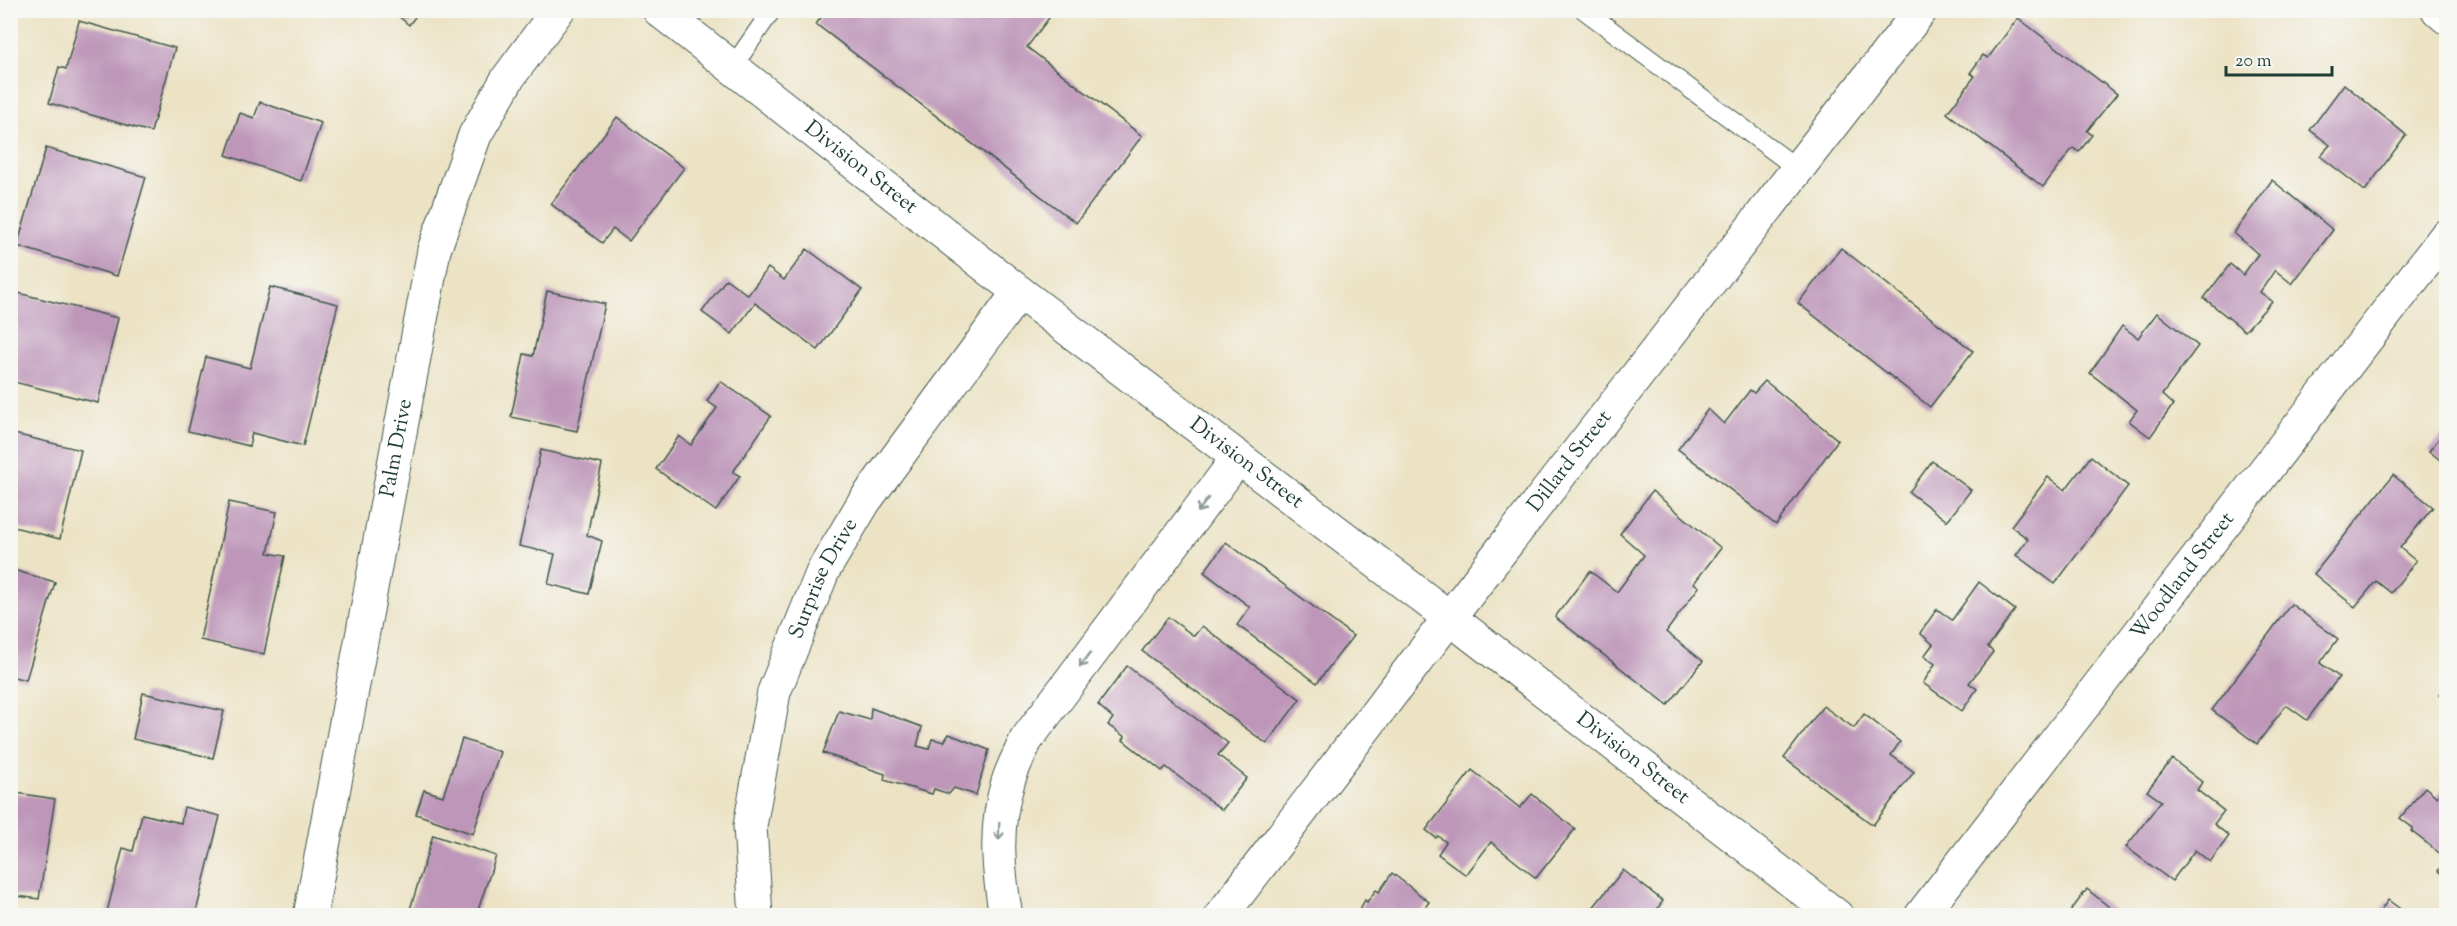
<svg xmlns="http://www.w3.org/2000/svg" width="2457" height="926" font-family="'Sorts Mill Goudy',serif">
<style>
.building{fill:#bd96b9}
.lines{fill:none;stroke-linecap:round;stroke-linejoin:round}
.lane-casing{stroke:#3e564a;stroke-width:20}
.street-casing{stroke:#3e564a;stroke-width:35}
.secondary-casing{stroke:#3e564a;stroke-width:35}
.lane{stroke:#fff;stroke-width:18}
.street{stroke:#fff;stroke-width:33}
.secondary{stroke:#fff;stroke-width:33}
.oneway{stroke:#8f9e9a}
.labels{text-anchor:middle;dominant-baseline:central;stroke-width:6;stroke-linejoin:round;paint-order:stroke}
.street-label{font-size:21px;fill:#1f3d34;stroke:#f6f6f2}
</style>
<rect width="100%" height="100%" fill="#f6f6f2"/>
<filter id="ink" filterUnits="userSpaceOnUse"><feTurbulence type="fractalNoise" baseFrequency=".0167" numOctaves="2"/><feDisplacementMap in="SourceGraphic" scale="12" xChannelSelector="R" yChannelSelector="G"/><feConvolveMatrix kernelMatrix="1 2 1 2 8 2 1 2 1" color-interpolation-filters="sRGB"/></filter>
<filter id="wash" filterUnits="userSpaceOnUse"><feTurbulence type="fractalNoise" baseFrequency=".008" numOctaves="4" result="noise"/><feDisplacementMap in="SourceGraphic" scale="24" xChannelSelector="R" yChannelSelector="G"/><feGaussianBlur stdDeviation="1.35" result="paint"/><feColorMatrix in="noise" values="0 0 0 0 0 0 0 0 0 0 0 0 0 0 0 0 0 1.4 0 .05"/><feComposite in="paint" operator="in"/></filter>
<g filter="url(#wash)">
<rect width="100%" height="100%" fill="#ece3c5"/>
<g id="blocks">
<g class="building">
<polygon points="391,10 420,10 409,25"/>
<polygon points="827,10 1055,10 1027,47 1142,136 1076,223 816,24"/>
<polygon points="2018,18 2117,94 2087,131 2092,135 2079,152 2073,148 2043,187 1947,113 1975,76 1970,73 1983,55 1988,58"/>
<polygon points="79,21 175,48 151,132 49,103 59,67 66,69"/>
<polygon points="2344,84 2406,135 2365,191 2320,156 2330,145 2310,130"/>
<polygon points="260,102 321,123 301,181 226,155 240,113 254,118"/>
<polygon points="617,117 684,168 629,241 613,229 602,243 551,204"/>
<polygon points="46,148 146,177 117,276 17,246"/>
<polygon points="2272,180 2333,230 2292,284 2275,270 2260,292 2272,301 2245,331 2204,298 2230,264 2243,275 2258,254 2234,233"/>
<polygon points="1841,248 1973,351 1930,407 1798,303"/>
<polygon points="807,249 862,290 818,350 755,303 732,334 702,312 726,279 748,295 768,268 784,280"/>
<polygon points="270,287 338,304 303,446 252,433 249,446 188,431 206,357 250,368"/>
<polygon points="547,291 605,304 577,431 511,417 524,354 533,356"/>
<polygon points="14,292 118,318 98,403 10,381 10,305"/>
<polygon points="2157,313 2198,346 2162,395 2173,405 2150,437 2129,421 2137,410 2090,373 2122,326 2138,338"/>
<polygon points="720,381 771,416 733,472 740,476 716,511 656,469 679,436 691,445 717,408 707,401"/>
<polygon points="1765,381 1838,440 1776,525 1678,449 1708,409 1724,424 1750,390 1754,393"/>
<polygon points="2446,430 2446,465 2429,451"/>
<polygon points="10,433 81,450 60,539 10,526"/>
<polygon points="541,450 602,464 587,535 602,541 589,594 548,584 555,554 519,546"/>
<polygon points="2091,456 2128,486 2055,584 2016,555 2028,539 2011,526 2048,477 2065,490"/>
<polygon points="1932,461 1971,490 1947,521 1909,492"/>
<polygon points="2393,475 2433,507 2400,548 2416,561 2391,593 2376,581 2355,607 2314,574"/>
<polygon points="1652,491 1721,548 1694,583 1699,587 1666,632 1703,661 1668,705 1555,617 1590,571 1617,592 1644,555 1620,534"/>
<polygon points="229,502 277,512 268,553 285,556 264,654 200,640"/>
<polygon points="1226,542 1353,636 1317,683 1237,625 1250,607 1204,572"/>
<polygon points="10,569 55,582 26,680 10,676"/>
<polygon points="1979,582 2015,610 1988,647 1993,652 1969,683 1977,689 1962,711 1923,683 1935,664 1924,656 1933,644 1920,633 1937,609 1952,620"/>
<polygon points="2291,604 2338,639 2320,663 2339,677 2307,720 2286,705 2257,744 2212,710"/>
<polygon points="1168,617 1194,636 1202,626 1300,699 1267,744 1142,651"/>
<polygon points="1127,666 1228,743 1218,755 1247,778 1222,810 1166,767 1162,771 1123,740 1125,737 1108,725 1113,718 1098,705"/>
<polygon points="2446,684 2446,700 2439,694"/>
<polygon points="143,693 224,711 213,758 133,739"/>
<polygon points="1823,706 1854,728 1864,714 1900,742 1891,755 1914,772 1873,825 1784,758"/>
<polygon points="871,708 922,727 917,746 929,749 932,739 944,742 949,734 989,750 976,795 954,788 949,794 934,789 932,794 884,780 885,774 823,753 839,711 870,720"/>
<polygon points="462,739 500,752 473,834 416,814 424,790 443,796"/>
<polygon points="2172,759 2202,782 2197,790 2224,811 2214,824 2229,836 2210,862 2195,850 2172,881 2126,847 2161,801 2147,791"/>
<polygon points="1472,770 1520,808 1532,794 1575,829 1536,878 1491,842 1466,875 1438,854 1446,842 1438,836 1436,838 1426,830"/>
<polygon points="2446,784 2446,858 2411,831 2413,828 2400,818 2425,787 2437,797"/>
<polygon points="10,792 55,799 39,899 10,895"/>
<polygon points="184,807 220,816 195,916 106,916 123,848 133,851 142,814 181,823"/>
<polygon points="433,835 496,856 476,916 408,916"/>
<polygon points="2446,859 2446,877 2438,871"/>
<polygon points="1623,870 1663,901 1657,909 1666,916 1600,916 1592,909"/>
<polygon points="1392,873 1429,902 1419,916 1356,916 1365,900 1367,902 1376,890 1379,892"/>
<polygon points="2087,889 2120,916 2067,916"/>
<polygon points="2388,900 2410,916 2377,916"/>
</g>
</g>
</g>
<g filter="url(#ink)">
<use href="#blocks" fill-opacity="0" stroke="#3e564a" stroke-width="1.5"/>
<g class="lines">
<g class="lane-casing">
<g id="lane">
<polyline points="1584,10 1798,169"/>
<polyline points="732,68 772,10"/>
</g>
</g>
<g class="street-casing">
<g id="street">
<polyline points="2438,10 2446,17"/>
<path id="s1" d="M 310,916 L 434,250 L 475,135 L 508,78 L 558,10"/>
<path id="s2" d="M 756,916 L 750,826 L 774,692 L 823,571 L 864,502 L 1019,292"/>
<path d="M 1006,916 C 998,870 994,827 1008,782 C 1012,768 1020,754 1026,740 L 1238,458"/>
<path id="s3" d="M 1221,916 L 1490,565 L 1921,10"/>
<path id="s4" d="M 1921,916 L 2446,236"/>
</g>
</g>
<g class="secondary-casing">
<g id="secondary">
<path id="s5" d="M 659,10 L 1019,292 L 1403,582 L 1837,916"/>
</g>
</g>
<use href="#lane" class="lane"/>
<use href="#street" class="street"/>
<use href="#secondary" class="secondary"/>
</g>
<defs><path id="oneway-shaft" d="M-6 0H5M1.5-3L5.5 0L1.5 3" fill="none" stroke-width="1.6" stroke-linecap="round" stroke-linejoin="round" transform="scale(1.5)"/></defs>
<g class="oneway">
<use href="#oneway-shaft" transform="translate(1203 505) rotate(127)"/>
<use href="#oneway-shaft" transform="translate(1085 660) rotate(127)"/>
<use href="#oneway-shaft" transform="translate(999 831) rotate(92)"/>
</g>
</g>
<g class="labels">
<g class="street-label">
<text stroke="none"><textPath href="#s5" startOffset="256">Division Street</textPath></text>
<text stroke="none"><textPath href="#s1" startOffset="476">Palm Drive</textPath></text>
<text stroke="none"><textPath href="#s3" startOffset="573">Dillard Street</textPath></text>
<text stroke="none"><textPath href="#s5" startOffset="742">Division Street</textPath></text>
<text stroke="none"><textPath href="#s4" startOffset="429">Woodland Street</textPath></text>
<text stroke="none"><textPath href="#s2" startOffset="350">Surprise Drive</textPath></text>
<text stroke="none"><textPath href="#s5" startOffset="1228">Division Street</textPath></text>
</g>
</g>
<rect width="2457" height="926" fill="none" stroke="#f6f6f2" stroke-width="36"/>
<path d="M2226 66v9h106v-9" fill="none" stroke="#1f3d34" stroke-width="3"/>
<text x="2235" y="66" font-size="18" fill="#1f3d34" stroke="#f6f6f2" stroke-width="4.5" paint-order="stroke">20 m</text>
</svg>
